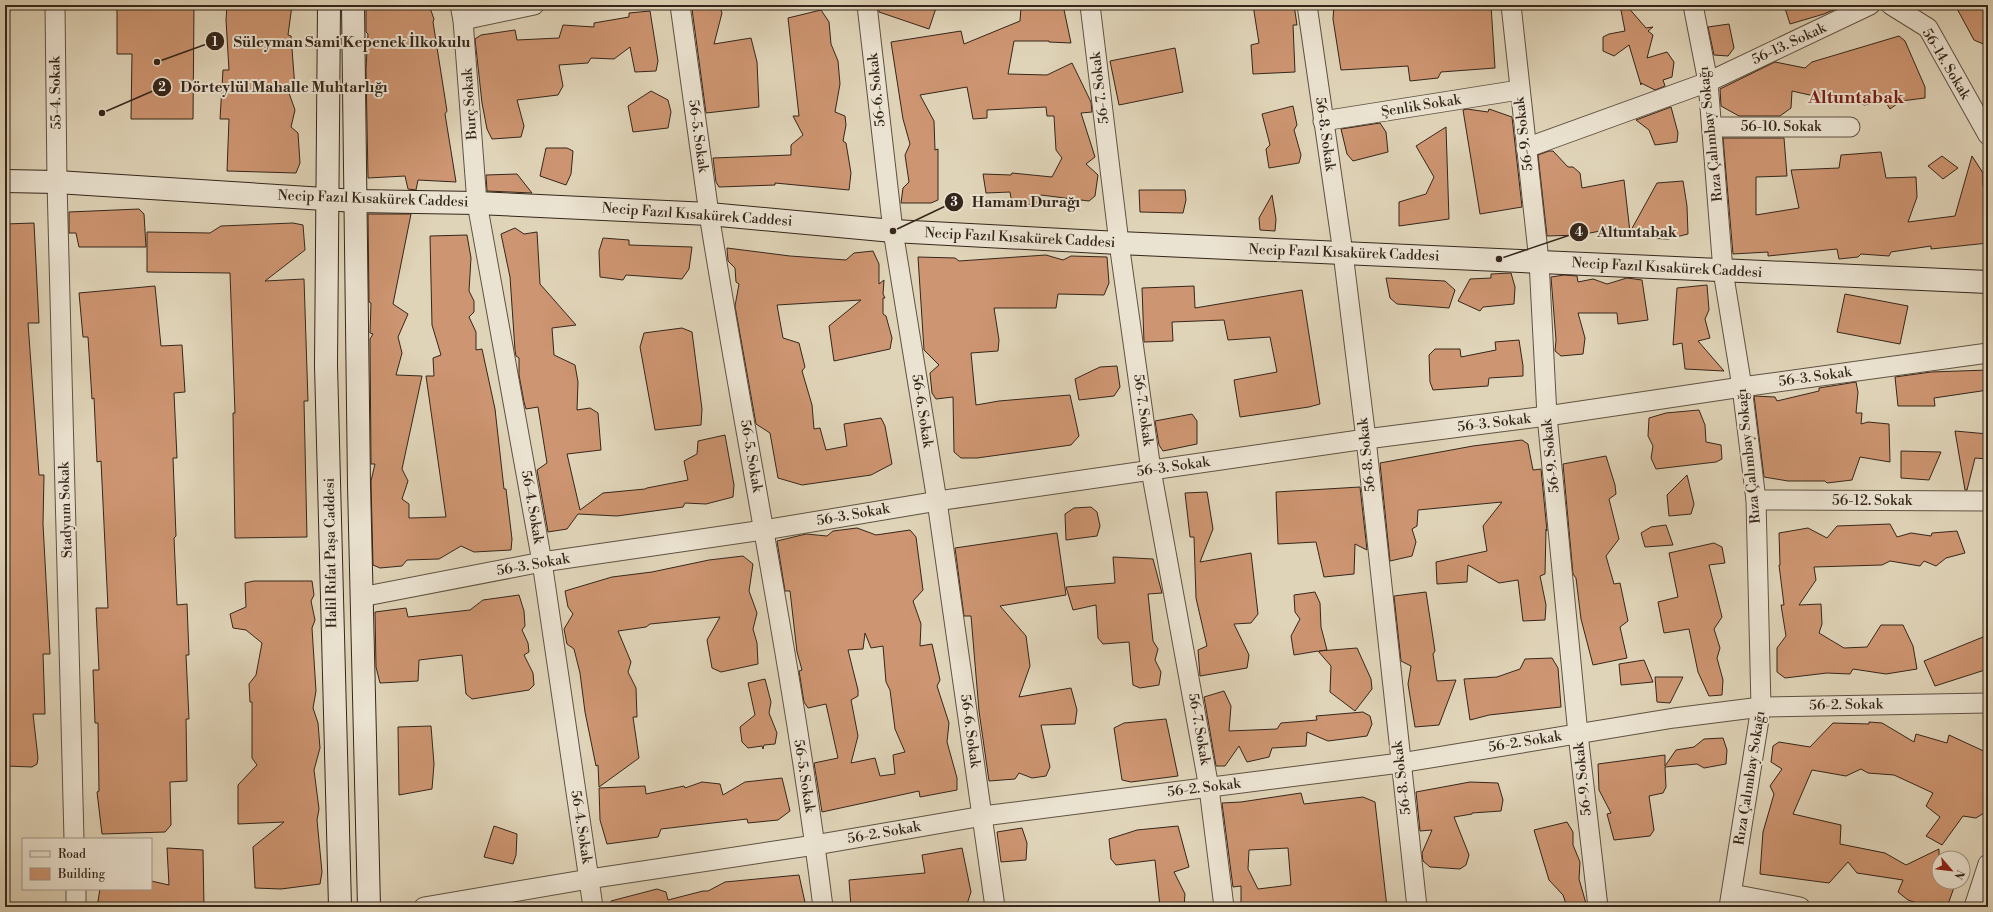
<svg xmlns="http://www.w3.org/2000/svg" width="1993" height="912" font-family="'Libre Bodoni',serif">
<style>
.building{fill:#cd9571;stroke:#35261b;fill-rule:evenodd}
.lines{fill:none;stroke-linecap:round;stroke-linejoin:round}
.street-casing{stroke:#605242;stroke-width:21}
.secondary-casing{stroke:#35261b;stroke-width:24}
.street{stroke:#ebe3d1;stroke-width:19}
.secondary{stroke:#ebe3d1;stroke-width:22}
.labels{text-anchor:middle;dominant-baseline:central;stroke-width:4;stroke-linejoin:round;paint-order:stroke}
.street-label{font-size:14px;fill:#35261b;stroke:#ebe3d1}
.district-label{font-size:18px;font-weight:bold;fill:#7a1f14;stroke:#ebe3d1}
.leader{fill:none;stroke:#35261b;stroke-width:1.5}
.callout-dot{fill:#35261b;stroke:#ebe3d1;stroke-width:1.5}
.mark-label{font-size:12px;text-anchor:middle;font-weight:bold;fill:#fff}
.callout-label{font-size:15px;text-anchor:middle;font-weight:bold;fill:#35261b;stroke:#ebe3d1;stroke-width:4;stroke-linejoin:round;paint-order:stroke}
</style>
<rect width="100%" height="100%" fill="#e0d4b8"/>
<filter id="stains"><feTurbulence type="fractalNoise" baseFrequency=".005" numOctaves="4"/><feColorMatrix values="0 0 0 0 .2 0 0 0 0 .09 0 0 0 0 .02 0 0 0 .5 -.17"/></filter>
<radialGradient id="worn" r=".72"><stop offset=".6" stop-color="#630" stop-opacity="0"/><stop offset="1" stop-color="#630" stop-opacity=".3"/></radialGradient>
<g class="building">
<polygon points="117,5 194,5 193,119 131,119 132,54 117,54"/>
<polygon points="227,5 292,5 288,35 291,36 295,88 289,93 295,110 291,127 298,133 300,163 296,173 227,171 229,119 220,119 223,70 229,70 226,20"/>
<polygon points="386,5 429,5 434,19 433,22 447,111 445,114 456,182 418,180 416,190 408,189 405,176 368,178 366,69 368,34 366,32 366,11 369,7"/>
<polygon points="719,5 722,13 714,44 751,38 757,62 759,107 706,113 692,9"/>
<polygon points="878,5 937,5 929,29 879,12"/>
<polygon points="1051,5 1063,5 1071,43 1049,42 1049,41 1014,41 1008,74 1047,75 1072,63 1091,102 1092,112 1081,113 1095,157 1086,164 1098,175 1095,196 1089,201 1041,195 1035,205 1012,204 1010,192 986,193 983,174 1011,175 1012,173 1052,177 1062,158 1056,150 1054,116 1047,116 1046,107 987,110 987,118 973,119 967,87 920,95 934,121 935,150 938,149 938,200 931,203 901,203 903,188 909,182 905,155 910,144 903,119 891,42 961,31 964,44 1020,21 1021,7"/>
<polygon points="1253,5 1294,5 1297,25 1293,25 1295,72 1253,74 1251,45 1259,43"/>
<polygon points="1334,5 1491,5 1495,68 1441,72 1438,78 1410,81 1408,66 1341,70 1333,19"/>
<polygon points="1620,5 1626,5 1646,28 1653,27 1648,31 1653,35 1647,58 1667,52 1674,62 1672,77 1663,80 1665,86 1655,90 1641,83 1641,85 1629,45 1614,56 1603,51 1603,37 1609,34 1625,31"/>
<polygon points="1784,5 1840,5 1840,7 1824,14 1790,24"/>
<polygon points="1955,5 1988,5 1988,46 1974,40"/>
<polygon points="821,10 829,22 831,44 838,61 840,84 835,112 845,116 846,125 843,141 846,143 851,173 849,190 775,183 775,185 719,187 716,182 713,158 791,155 791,145 803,135 793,116 799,116 788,18"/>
<polygon points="650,11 658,61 656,71 635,72 630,47 614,59 591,58 588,63 559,65 563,86 558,95 517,100 524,126 521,137 492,139 487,129 482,103 475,39 481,35 515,30 517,40 559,38 563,25 594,27 594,23 629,17 629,13"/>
<polygon points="1729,24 1734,48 1728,56 1714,55 1708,27"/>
<polygon points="1899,36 1905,41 1925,87 1925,98 1901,101 1890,109 1885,101 1864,105 1857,99 1847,100 1829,104 1823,98 1792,91 1791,108 1780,116 1739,116 1721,106 1720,89 1775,62 1805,68 1812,62"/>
<polygon points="1175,48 1183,92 1119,105 1110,61"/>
<polygon points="651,91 668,100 671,112 668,128 633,132 628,106"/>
<polygon points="1293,106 1297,125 1294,130 1301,155 1299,163 1269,168 1266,149 1270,145 1262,114"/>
<polygon points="1671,107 1678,133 1677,142 1655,145 1649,130 1636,120"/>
<polygon points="1467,109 1488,112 1489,109 1512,117 1522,207 1480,214 1463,110"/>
<polygon points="1380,123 1386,132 1388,152 1353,161 1347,154 1341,129"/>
<polygon points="1446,127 1449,219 1399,226 1399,202 1426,194 1434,177 1416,146"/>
<polygon points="1723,138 1784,138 1787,176 1756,177 1756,215 1799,208 1791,170 1839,168 1841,155 1881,152 1886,178 1916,177 1917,197 1908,222 1955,216 1972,156 1983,173 1983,186 1988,187 1988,243 1931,249 1931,246 1891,252 1889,256 1861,254 1858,257 1839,259 1837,249 1768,256 1768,252 1733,254"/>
<polygon points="546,148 567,148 573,151 571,174 566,185 540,176"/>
<polygon points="1549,151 1553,151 1568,167 1573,167 1580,173 1582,188 1624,180 1630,232 1657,183 1683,181 1687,206 1688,234 1668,239 1644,238 1643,232 1606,235 1605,230 1580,235 1547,236 1538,155"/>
<polygon points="1942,156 1958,168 1943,179 1928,166"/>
<polygon points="517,174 532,193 487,191 486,175"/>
<polygon points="1139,190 1185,190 1186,200 1183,213 1140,212"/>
<polygon points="1272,195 1276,219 1275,231 1260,230 1259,218"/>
<polygon points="139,209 144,214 146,247 79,247 76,233 69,233 69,212"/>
<polygon points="368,214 411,214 393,304 408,314 398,337 402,353 396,375 422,376 402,469 408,481 402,499 409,504 409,518 446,517 426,376 434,376 433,358 441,355 432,325 430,236 467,235 471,258 469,291 474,301 474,312 469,317 476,332 476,350 482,349 495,409 504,489 506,489 512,539 511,550 474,552 461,546 439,559 407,560 402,566 380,568 373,565 371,481 375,464 371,464 370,339 373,334 370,333 371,303 369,302"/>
<polygon points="34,223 39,323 28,323 39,475 44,475 43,524 50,654 43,654 45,714 33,714 38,758 37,764 32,767 5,766 5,224"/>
<polygon points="293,223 303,225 305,250 265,281 304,279 308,401 304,401 307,537 235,538 233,413 235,413 230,273 147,272 147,232 210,233 221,226"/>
<polygon points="515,228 524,234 537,232 540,284 576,325 552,328 554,355 575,365 578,382 577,410 590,408 598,413 601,450 567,454 580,510 603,493 645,489 647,488 688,480 684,461 697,454 698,441 725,435 734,485 733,497 706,504 685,503 683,507 617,516 578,514 567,529 548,532 537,470 547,463 538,407 526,409 524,402 519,375 519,358 516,356 515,350 510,277 501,234"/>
<polygon points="603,238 629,240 629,245 692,247 689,269 682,279 626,275 623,280 600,277 599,251"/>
<polygon points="727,248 790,256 846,260 854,253 873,251 879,264 879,284 884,280 883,294 885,298 883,298 883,314 886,316 892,338 890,349 834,361 829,326 861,300 777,305 783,338 799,343 805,367 802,371 812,405 814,429 820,428 826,450 847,446 844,424 881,418 885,426 892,464 871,475 802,485 778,478 770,433 756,424 735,306 739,284 736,282 735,268 728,261"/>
<polygon points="1046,255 1063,260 1071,256 1107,257 1109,283 1104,295 1058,294 1056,308 994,308 999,340 998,351 971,353 976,405 999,401 1070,395 1079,436 1071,445 977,458 961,458 954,452 953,397 936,399 932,393 930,373 939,365 924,350 918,257 955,258 959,261"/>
<polygon points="1511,273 1515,287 1514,304 1483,307 1480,311 1458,301 1470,279 1491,278 1491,274"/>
<polygon points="1564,275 1577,276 1578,282 1593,279 1607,284 1627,278 1642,280 1648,320 1618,324 1617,313 1578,313 1585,338 1583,354 1561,356 1555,351 1556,340 1551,277"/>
<polygon points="1386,278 1445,281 1455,290 1449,308 1397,304 1390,298"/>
<polygon points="1707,285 1709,310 1705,319 1710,338 1698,341 1724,371 1685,369 1682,343 1673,345 1677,288"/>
<polygon points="155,286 161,346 182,345 185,392 174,393 177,458 173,458 176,536 174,538 177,605 187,604 189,655 186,655 189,719 186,719 187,781 170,782 171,825 165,832 102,834 97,792 99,791 98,723 95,723 93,670 99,670 96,608 108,608 101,461 97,462 94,398 92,399 88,337 83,337 79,293"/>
<polygon points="1194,286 1195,308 1302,290 1320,404 1309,407 1240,417 1234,380 1277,372 1270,337 1228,340 1224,320 1172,322 1173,341 1144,342 1142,288"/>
<polygon points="1845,294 1908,306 1900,344 1837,332"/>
<polygon points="682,328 692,332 702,409 701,425 655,430 640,347 644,333"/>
<polygon points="1519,340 1523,366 1523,376 1489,378 1488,386 1433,390 1430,382 1429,355 1435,349 1460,349 1461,357 1496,350 1495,342"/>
<polygon points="1117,366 1120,387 1114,396 1079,400 1075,379 1100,367"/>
<polygon points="1988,370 1988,390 1934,398 1935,406 1898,406 1895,377 1931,372"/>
<polygon points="1856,382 1858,392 1856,413 1862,413 1861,424 1868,422 1889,424 1890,462 1860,457 1852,480 1827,483 1825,481 1788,481 1764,477 1754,396 1775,397 1777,401 1819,391 1819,388"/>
<polygon points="1699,410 1705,425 1706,442 1721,445 1722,459 1716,462 1656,469 1651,458 1653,446 1648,436 1649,418 1666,413"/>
<polygon points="1192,414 1197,421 1197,444 1163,451 1159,445 1155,421"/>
<polygon points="1955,431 1988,434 1988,459 1975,458 1967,490 1965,490"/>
<polygon points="1522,440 1528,444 1533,470 1541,469 1547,531 1546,529 1545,574 1540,576 1546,605 1545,620 1523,621 1518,580 1499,583 1468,565 1467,582 1437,584 1436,562 1487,551 1483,526 1502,502 1418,510 1417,526 1412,529 1416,542 1412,556 1390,561 1380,463 1473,446"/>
<polygon points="1901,451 1941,452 1929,480 1901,478"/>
<polygon points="1606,456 1615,485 1616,494 1609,499 1619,539 1606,556 1614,584 1620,583 1628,621 1620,627 1627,658 1593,665 1581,619 1576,578 1573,574 1563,464"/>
<polygon points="1687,475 1694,504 1691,514 1669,516 1667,495"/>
<polygon points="1360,487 1367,550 1355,544 1354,574 1324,577 1316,542 1278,544 1276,492"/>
<polygon points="1207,492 1213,529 1200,562 1251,553 1258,614 1251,623 1234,624 1249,655 1247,668 1200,676 1198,650 1207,646 1196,598 1194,537 1190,537 1185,493"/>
<polygon points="1091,507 1097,512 1100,526 1097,536 1066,540 1065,514 1074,508"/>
<polygon points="1890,524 1897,537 1911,533 1931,536 1932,533 1957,531 1965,553 1946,558 1936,566 1924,561 1920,566 1890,561 1882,565 1814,567 1816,580 1799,605 1821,604 1822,624 1819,633 1844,648 1867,647 1881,625 1903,625 1913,646 1917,669 1886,674 1853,669 1850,674 1827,673 1785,678 1777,672 1777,648 1786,636 1781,605 1784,605 1779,565 1780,565 1779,533 1808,528 1827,538 1837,526"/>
<polygon points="1666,525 1673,545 1645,547 1641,533 1651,527"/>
<path d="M 857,528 L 876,535 L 910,530 L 916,537 L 923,590 L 913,601 L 921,624 L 920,646 L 932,644 L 940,680 L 937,686 L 949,723 L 947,742 L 957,778 L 957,790 L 920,797 L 919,791 L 822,812 L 814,763 L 838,758 L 826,704 L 808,708 L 804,702 L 799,671 L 802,670 L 797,652 L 790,591 L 785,591 L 777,541 L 806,534 L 827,536 L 833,531 ZM 865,633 L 871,648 L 883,646 L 886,682 L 890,690 L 895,729 L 905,752 L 893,755 L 895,774 L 880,776 L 875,758 L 851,763 L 858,736 L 851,700 L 858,696 L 858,690 L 848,650 L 863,649 Z"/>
<polygon points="1057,533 1066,595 1000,606 1026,636 1030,666 1019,697 1071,688 1077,710 1075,724 1041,725 1050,767 1046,776 1032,778 1019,773 1015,779 989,781 979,711 971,616 964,616 955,548"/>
<polygon points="1714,543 1722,547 1725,563 1709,565 1722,617 1714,629 1720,648 1717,658 1723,680 1722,695 1709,696 1698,672 1689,629 1664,633 1658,602 1678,597 1669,553"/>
<polygon points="743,556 753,564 749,591 757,613 753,629 757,643 758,664 721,672 712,668 707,640 720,617 650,624 646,627 618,631 631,662 628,672 636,688 637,717 633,717 639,758 599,787 598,765 596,766 585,712 580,673 574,649 567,644 564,629 573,614 568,607 565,591 612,577 652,572 709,560"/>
<polygon points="1113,557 1153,559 1162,593 1148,594 1153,641 1158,649 1155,660 1161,672 1159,685 1140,688 1133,685 1129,642 1103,644 1098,638 1096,605 1073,610 1066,587 1115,583"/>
<polygon points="254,581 312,581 314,595 311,601 315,620 312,628 316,691 313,708 318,723 320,748 314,770 319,809 317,820 322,872 320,884 281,889 255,888 253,847 284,822 238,824 238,785 257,765 252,758 252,702 250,702 249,684 256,675 262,643 246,630 233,628 230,614 246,607 245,583"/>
<polygon points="1315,592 1320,603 1321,627 1327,650 1319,651 1357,648 1371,679 1372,689 1355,711 1330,692 1331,666 1318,651 1294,655 1291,636 1300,619 1295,612 1294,595"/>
<polygon points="1426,592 1435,651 1433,654 1437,681 1456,680 1439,725 1415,727 1408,684 1411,666 1401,661 1394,596"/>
<polygon points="519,595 524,611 525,626 522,630 528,643 529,652 524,655 533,673 534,685 529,690 472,699 466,694 462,655 419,660 418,681 380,683 376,667 375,612 406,608 408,617 470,610 483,600"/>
<polygon points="1988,635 1988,669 1935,686 1924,661"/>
<polygon points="1552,658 1558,668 1561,707 1489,715 1470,720 1464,679 1497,677 1520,669 1525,659"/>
<polygon points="1644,660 1653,682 1621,685 1619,664"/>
<polygon points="1655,677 1683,677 1670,703 1657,702"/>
<polygon points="765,679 771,702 769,713 777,733 775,744 764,745 763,749 762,746 748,748 742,742 740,727 755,715 748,683"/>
<polygon points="1224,691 1231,706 1229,731 1277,729 1281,723 1317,720 1316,716 1363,712 1370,716 1372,724 1367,736 1328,741 1307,732 1306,746 1272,748 1269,757 1247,762 1239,746 1225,766 1216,766 1204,697"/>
<polygon points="1166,719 1178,776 1131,782 1122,780 1114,728 1124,723"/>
<polygon points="1869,722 1882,723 1914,742 1916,734 1947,743 1949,735 1988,753 1988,799 1984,813 1976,818 1963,816 1942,845 1926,836 1940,817 1926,806 1933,793 1894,775 1868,773 1861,769 1846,776 1812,770 1793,814 1841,825 1840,844 1885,853 1906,865 1939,849 1939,882 1956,882 1947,907 1928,907 1908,900 1898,892 1903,880 1857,873 1848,862 1829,883 1760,874 1763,832 1774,794 1770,786 1782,769 1771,762 1773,746 1779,742 1810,747 1833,723 1869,724"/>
<polygon points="431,726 434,764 432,789 399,795 398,727"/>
<polygon points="1723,738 1727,750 1726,764 1704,768 1697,764 1665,767 1666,787 1663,793 1649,796 1654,830 1650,836 1614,840 1607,814 1611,813 1599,790 1598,764 1665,755 1665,766 1676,750 1694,747 1704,739"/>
<polygon points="782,778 790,811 778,820 748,823 747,819 661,829 658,837 607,844 600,820 599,788 645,786 646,794 684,786 685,788 702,782 720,784 723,795 745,782"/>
<polygon points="1470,782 1498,783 1503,800 1501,811 1472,813 1472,814 1454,817 1469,855 1466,865 1460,869 1430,867 1423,861 1422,853 1432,830 1420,831 1416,792"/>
<path d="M 1301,793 L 1304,804 L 1363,797 L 1375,802 L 1387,907 L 1241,907 L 1241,886 L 1233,887 L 1222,803 L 1241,802 ZM 1288,848 L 1291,885 L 1258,889 L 1248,869 L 1249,850 Z"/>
<polygon points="1567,822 1573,832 1573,845 1580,862 1579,879 1587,907 1567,907 1563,895 1549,880 1534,830"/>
<polygon points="494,826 517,834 516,855 513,864 484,857"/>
<polygon points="1178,826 1189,867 1174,872 1185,894 1184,907 1160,907 1155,860 1116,865 1111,859 1109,839 1137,830"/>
<polygon points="1022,828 1027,843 1026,860 1001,862 997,832"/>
<polygon points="167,848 203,850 204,907 97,907 100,889 151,889 151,881 169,885"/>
<polygon points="962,848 971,892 967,904 948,907 851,907 849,880 925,873 922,855"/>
<polygon points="799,875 806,907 612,907 611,901 657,889 666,892 668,900 703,891 708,891 725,882"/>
</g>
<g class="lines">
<g class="street-casing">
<g id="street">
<polyline points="55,5 57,182 74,839"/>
<polyline points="460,5 463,20 477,203 542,562 593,907"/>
<path d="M 680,5 C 690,75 699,145 709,214 C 746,445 794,675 823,907"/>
<polyline points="867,5 893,231 937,501 995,907"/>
<polyline points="1090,5 1119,243 1151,470 1209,788 1224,907"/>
<polyline points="1307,5 1343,253 1366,439 1417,907"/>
<polyline points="1511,5 1539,261 1547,416 1578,734 1598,907"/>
<polyline points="1693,5 1708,82 1723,271 1742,387 1756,500 1761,707 1729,907"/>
<polyline points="1891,5 1928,28 1988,135"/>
<polyline points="463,20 534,5"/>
<polyline points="1323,121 1519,90"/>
<polyline points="1712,127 1850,127"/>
<polyline points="1526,148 1708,82 1870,5"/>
<polyline points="1756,500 1988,501"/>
<polyline points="361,597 542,562 764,530 944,500 1366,439 1547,416 1742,387 1988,353"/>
<polyline points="76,889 76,907"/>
<polyline points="1732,894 1800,907"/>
<polyline points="424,907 589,879 815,845 983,816 1400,763 1674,718 1761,707 1988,703"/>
<polyline points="1974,907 1988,864"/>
</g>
</g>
<g class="secondary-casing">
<g id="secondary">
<polyline points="329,5 326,365 340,907"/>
<polyline points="353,5 359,485 369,907"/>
<polyline points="5,181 57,182 356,201 477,203 709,214 893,231 1119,243 1988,282"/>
</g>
</g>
<use href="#street" class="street"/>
<use href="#secondary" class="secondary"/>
</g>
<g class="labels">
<g class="street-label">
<text transform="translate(1789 44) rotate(-25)">56-13. Sokak</text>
<text transform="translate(1946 64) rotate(59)">56-14. Sokak</text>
<text transform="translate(1100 88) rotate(-97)">56-7. Sokak</text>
<text transform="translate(877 90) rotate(-96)">56-6. Sokak</text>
<text transform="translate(56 93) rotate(-91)">55-4. Sokak</text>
<text transform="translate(470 104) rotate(-94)">Burç Sokak</text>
<text transform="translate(1421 106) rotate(-9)">Şenlik Sokak</text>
<text x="1781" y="127">56-10. Sokak</text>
<text transform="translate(1325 134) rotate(82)">56-8. Sokak</text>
<text transform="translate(1524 134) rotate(-97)">56-9. Sokak</text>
<text transform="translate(1711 134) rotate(-96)">Rıza Çalımbay Sokağı</text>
<text transform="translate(698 136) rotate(82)">56-5. Sokak</text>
<text transform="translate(373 199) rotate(2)">Necip Fazıl Kısakürek Caddesi</text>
<text transform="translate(697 215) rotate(4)">Necip Fazıl Kısakürek Caddesi</text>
<text transform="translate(1020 238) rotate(3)">Necip Fazıl Kısakürek Caddesi</text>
<text transform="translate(1344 253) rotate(2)">Necip Fazıl Kısakürek Caddesi</text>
<text transform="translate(1667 268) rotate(3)">Necip Fazıl Kısakürek Caddesi</text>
<text transform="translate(1815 377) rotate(-8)">56-3. Sokak</text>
<text transform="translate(1143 410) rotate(82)">56-7. Sokak</text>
<text transform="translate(922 411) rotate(81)">56-6. Sokak</text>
<text transform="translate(1494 423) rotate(-7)">56-3. Sokak</text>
<text transform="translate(1367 455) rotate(-96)">56-8. Sokak</text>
<text transform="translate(751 456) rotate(80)">56-5. Sokak</text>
<text transform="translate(1551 456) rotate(-96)">56-9. Sokak</text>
<text transform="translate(1749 456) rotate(-96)">Rıza Çalımbay Sokağı</text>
<text transform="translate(1173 467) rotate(-8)">56-3. Sokak</text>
<text x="1872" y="501">56-12. Sokak</text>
<text transform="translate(532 507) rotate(80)">56-4. Sokak</text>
<text transform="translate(66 510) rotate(-92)">Stadyum Sokak</text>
<text transform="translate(853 515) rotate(-10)">56-3. Sokak</text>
<text transform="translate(331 553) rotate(-91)">Halil Rıfat Paşa Caddesi</text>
<text transform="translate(533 565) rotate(-10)">56-3. Sokak</text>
<text transform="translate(1846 705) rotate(-1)">56-2. Sokak</text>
<text transform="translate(1199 729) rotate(80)">56-7. Sokak</text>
<text transform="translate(970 731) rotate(82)">56-6. Sokak</text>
<text transform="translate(1525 742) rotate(-9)">56-2. Sokak</text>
<text transform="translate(804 776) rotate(81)">56-5. Sokak</text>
<text transform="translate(1402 778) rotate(-97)">56-8. Sokak</text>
<text transform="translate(1750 778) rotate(-81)">Rıza Çalımbay Sokağı</text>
<text transform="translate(1583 779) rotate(-96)">56-9. Sokak</text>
<text transform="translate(1204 788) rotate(-7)">56-2. Sokak</text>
<text transform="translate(581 827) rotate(81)">56-4. Sokak</text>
<text transform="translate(884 833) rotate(-10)">56-2. Sokak</text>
</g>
<g class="district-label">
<text x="1856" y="97">Altuntabak</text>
</g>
</g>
<path class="leader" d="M157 62L215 41M102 113L162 87M893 231L954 202M1499 259L1579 232"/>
<g class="callout-dot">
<circle cx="157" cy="62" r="4"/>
<circle cx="102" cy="113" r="4"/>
<circle cx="893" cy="231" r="4"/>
<circle cx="1499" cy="259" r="4"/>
<circle cx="215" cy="41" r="10"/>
<circle cx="162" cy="87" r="10"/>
<circle cx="954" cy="202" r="10"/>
<circle cx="1579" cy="232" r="10"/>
</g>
<g class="mark-label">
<text x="215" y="46">1</text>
<text x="162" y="91">2</text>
<text x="954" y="206">3</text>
<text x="1579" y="236">4</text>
</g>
<g class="callout-label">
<text x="352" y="47">Süleyman Sami Kepenek İlkokulu</text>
<text x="284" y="92">Dörteylül Mahalle Muhtarlığı</text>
<text x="1026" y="207">Hamam Durağı</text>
<text x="1637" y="237">Altuntabak</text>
</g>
<rect width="1993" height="912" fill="none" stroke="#e0d4b8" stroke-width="20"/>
<rect x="6" y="6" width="1981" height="900" fill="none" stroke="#35261b" stroke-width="2"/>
<rect x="10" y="10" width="1973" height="892" fill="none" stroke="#35261b"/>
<rect x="22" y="838" width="130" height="52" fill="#ebe3d1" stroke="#a29788"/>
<rect x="30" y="851" width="20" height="6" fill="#ebe3d1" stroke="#a29788"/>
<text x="58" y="858" font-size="12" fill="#35261b">Road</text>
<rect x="30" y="868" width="20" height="12" fill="#cd9571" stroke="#a29788"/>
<text x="58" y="878" font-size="12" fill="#35261b">Building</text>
<g transform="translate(1951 870) rotate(118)"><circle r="19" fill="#ebe3d1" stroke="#a29788"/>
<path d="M0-3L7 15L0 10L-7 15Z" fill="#8f2418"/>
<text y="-6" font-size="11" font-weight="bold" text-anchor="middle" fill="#35261b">N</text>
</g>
<rect width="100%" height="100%" filter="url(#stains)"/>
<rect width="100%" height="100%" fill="url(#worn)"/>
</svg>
